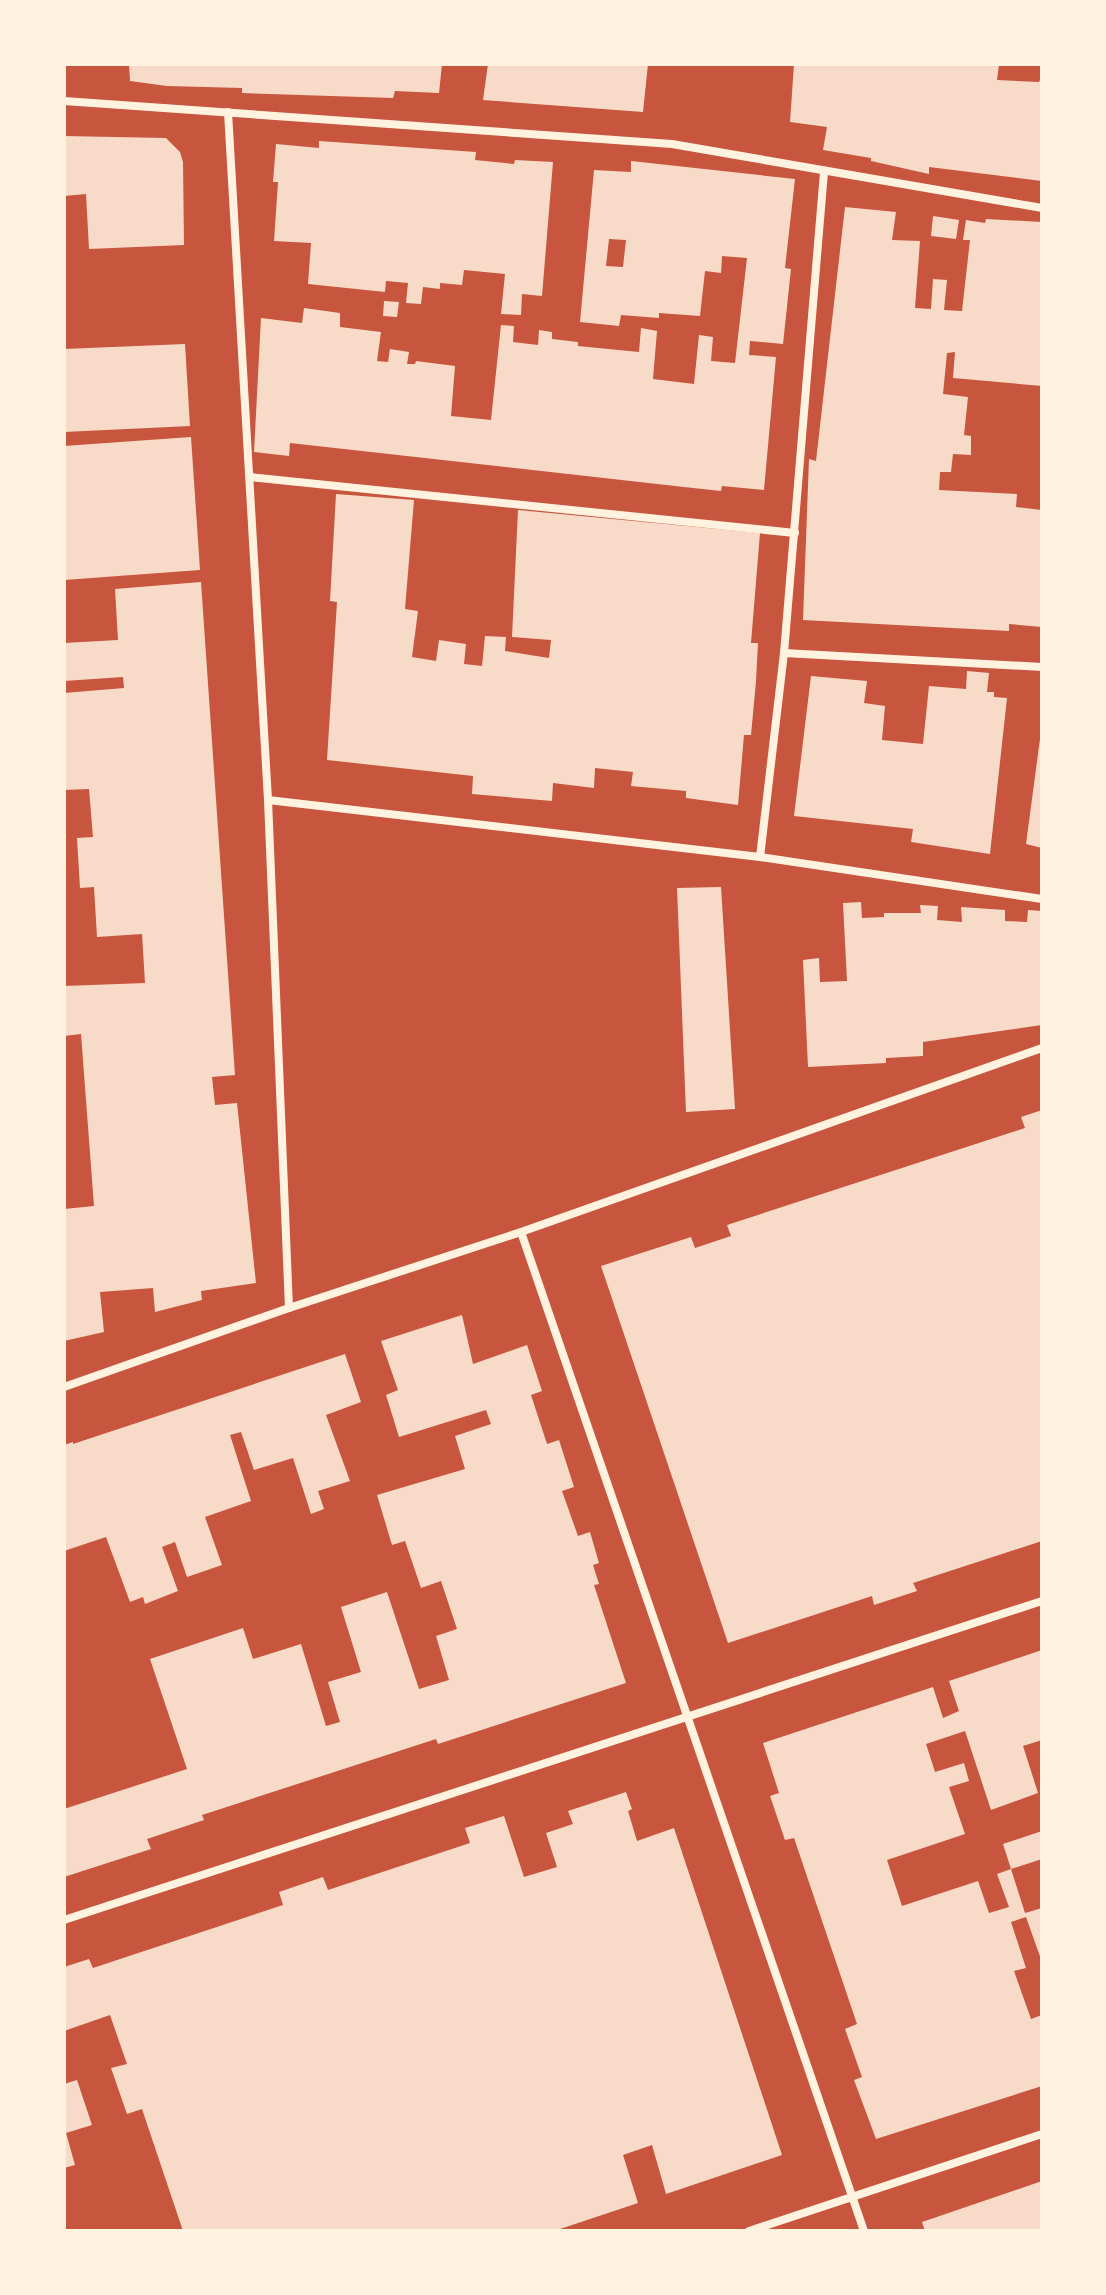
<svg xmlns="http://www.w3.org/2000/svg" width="1106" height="2295" font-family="Montserrat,sans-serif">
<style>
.building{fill:#f7dbc8;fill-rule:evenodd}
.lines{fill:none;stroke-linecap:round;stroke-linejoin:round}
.minor{stroke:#fff3e0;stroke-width:8}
</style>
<rect width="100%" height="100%" fill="#c8553d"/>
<g class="building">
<polygon points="129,64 442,64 439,93 395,91 393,98 242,93 242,88 167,86 130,81"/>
<polygon points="488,64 648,64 643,112 483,100"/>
<polygon points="794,64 999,64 997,80 1039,82 1042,76 1042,181 929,167 929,174 871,161 871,158 823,150 827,127 790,122"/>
<polygon points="64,136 166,138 180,152 183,162 184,245 89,249 86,194 64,196"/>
<polygon points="319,141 476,152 475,160 514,164 515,160 553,162 542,296 522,294 521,315 501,314 505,274 464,270 462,285 440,283 440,289 423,287 421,304 406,303 408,283 386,281 385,292 308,284 311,243 274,241 278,182 273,182 276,144 319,148"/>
<path d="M 631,161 L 795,179 L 785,268 L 791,269 L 783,344 L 750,341 L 749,355 L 776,357 L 764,490 L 722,486 L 721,491 L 684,487 L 290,443 L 289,456 L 254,452 L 261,318 L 302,323 L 304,308 L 340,313 L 340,327 L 381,332 L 377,361 L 388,362 L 390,349 L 409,352 L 407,364 L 415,364 L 416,361 L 455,366 L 451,416 L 491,420 L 501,325 L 514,326 L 513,342 L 538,345 L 539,330 L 552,332 L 552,339 L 578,342 L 578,346 L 639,352 L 641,328 L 657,331 L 653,379 L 694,384 L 699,335 L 713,337 L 711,361 L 735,363 L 747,258 L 722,256 L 721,273 L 705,271 L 700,316 L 659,313 L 659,318 L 621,315 L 619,326 L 580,322 L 594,170 L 631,172 ZM 609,239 L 626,240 L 623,267 L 606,266 Z"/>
<polygon points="845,207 896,212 892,240 920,241 915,308 931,309 933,279 947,280 944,310 962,311 970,240 963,240 966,220 985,223 986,219 1042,222 1042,386 953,378 955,352 947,353 943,394 968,397 964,435 971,436 971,455 953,454 951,472 940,472 939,490 1017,494 1016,507 1042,510 1042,627 1009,624 1009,631 803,620 809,459 816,461"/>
<polygon points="933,216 959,220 956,239 931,236"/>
<polygon points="384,301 399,302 397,317 383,316"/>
<polygon points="185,344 190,426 64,432 64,349"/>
<polygon points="191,437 200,570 64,580 64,446"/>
<polygon points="336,494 414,500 405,609 418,611 412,657 436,661 439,640 466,644 464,664 482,666 485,636 506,637 505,651 549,658 551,640 512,637 518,510 760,533 751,643 758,643 756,681 751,735 744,735 738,805 686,798 686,791 631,786 633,772 595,768 594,788 553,783 552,801 472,794 473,776 327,760 337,602 330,601"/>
<polygon points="201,582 235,1075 212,1077 215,1105 237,1103 256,1283 201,1291 202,1300 155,1312 153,1288 100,1292 104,1332 64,1341 64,1209 94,1206 81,1034 64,1036 64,986 145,983 142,934 97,937 94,887 80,888 77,838 93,837 89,789 64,790 64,693 124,688 123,677 64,681 64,643 118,640 115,589"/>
<polygon points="967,671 989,673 987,692 994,692 994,697 1007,698 990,854 911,842 913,829 794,816 811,676 867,681 864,703 885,706 882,740 923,744 929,686 966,689"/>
<polygon points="1040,739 1042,739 1042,848 1026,844"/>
<polygon points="721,887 735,1109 686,1112 677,888"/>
<polygon points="861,902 862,918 884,917 884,913 921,913 920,905 938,906 937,920 962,922 961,907 1005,910 1005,921 1027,922 1028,910 1042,911 1042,1025 923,1042 923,1056 886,1058 886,1063 808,1067 803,960 819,958 820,982 847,981 843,903"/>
<polygon points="1042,1110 1042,1541 913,1583 917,1591 874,1605 872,1596 728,1643 601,1266 691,1237 695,1248 731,1236 727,1225 1025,1128 1021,1117"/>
<polygon points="462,1315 473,1364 527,1345 542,1391 531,1395 547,1444 559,1440 574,1487 562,1491 578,1536 590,1532 599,1563 593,1565 599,1584 594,1585 626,1683 438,1744 436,1739 202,1815 204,1820 147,1839 151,1849 64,1877 64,1809 187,1769 150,1659 243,1628 253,1659 301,1644 326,1726 340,1722 328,1682 361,1672 341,1607 387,1592 419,1689 449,1680 436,1636 457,1629 441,1581 421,1588 405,1541 392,1545 377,1495 465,1469 455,1436 491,1424 486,1410 399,1437 386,1395 398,1390 381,1341"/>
<polygon points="345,1354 361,1402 326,1415 350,1481 318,1491 324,1509 311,1514 293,1458 254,1470 241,1432 230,1435 251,1501 205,1517 222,1565 187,1577 175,1542 162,1547 178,1591 145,1604 143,1597 130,1602 106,1537 64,1551 64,1445 73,1442 73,1444"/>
<polygon points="1042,1650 1042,1740 1023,1746 1038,1793 991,1810 965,1731 926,1744 935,1772 964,1763 969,1781 949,1787 965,1834 887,1860 902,1906 978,1881 989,1913 1009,1907 997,1874 1011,1869 1003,1844 1042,1831 1042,1859 1011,1869 1025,1913 1042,1908 1042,1962 1026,1917 1011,1922 1026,1968 1014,1971 1031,2019 1042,2015 1042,2086 876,2139 854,2080 862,2077 845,2029 857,2024 794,1838 785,1840 770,1796 779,1793 763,1743 933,1687 943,1718 959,1711 949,1681"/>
<polygon points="626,1792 632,1809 628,1811 637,1841 674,1828 782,2155 666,2194 652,2145 623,2155 638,2203 554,2231 183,2231 142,2109 127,2114 111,2068 127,2064 110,2015 64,2031 64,1967 89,1959 93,1968 283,1905 279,1892 323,1877 328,1890 470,1843 465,1828 504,1816 524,1877 557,1867 546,1833 573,1824 568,1811"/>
<polygon points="77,2080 92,2125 66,2133 75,2165 64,2168 64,2084"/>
<polygon points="1042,2181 1042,2231 925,2231 922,2222"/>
</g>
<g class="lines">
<g class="minor">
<polyline points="64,101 672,144 1042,208"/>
<polyline points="228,112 268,800 289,1308"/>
<polyline points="250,477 795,533"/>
<polyline points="784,653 1042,667"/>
<polyline points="268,800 760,857 1042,899"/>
<polyline points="760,857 784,653 824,172"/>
<polyline points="521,1232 864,2231"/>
<polyline points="64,1387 289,1308 521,1232 1042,1048"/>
<polyline points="64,1920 1042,1601"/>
<polyline points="749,2231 1042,2134"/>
</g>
</g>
<rect width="1106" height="2295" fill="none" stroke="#fff3e0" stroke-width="132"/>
</svg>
